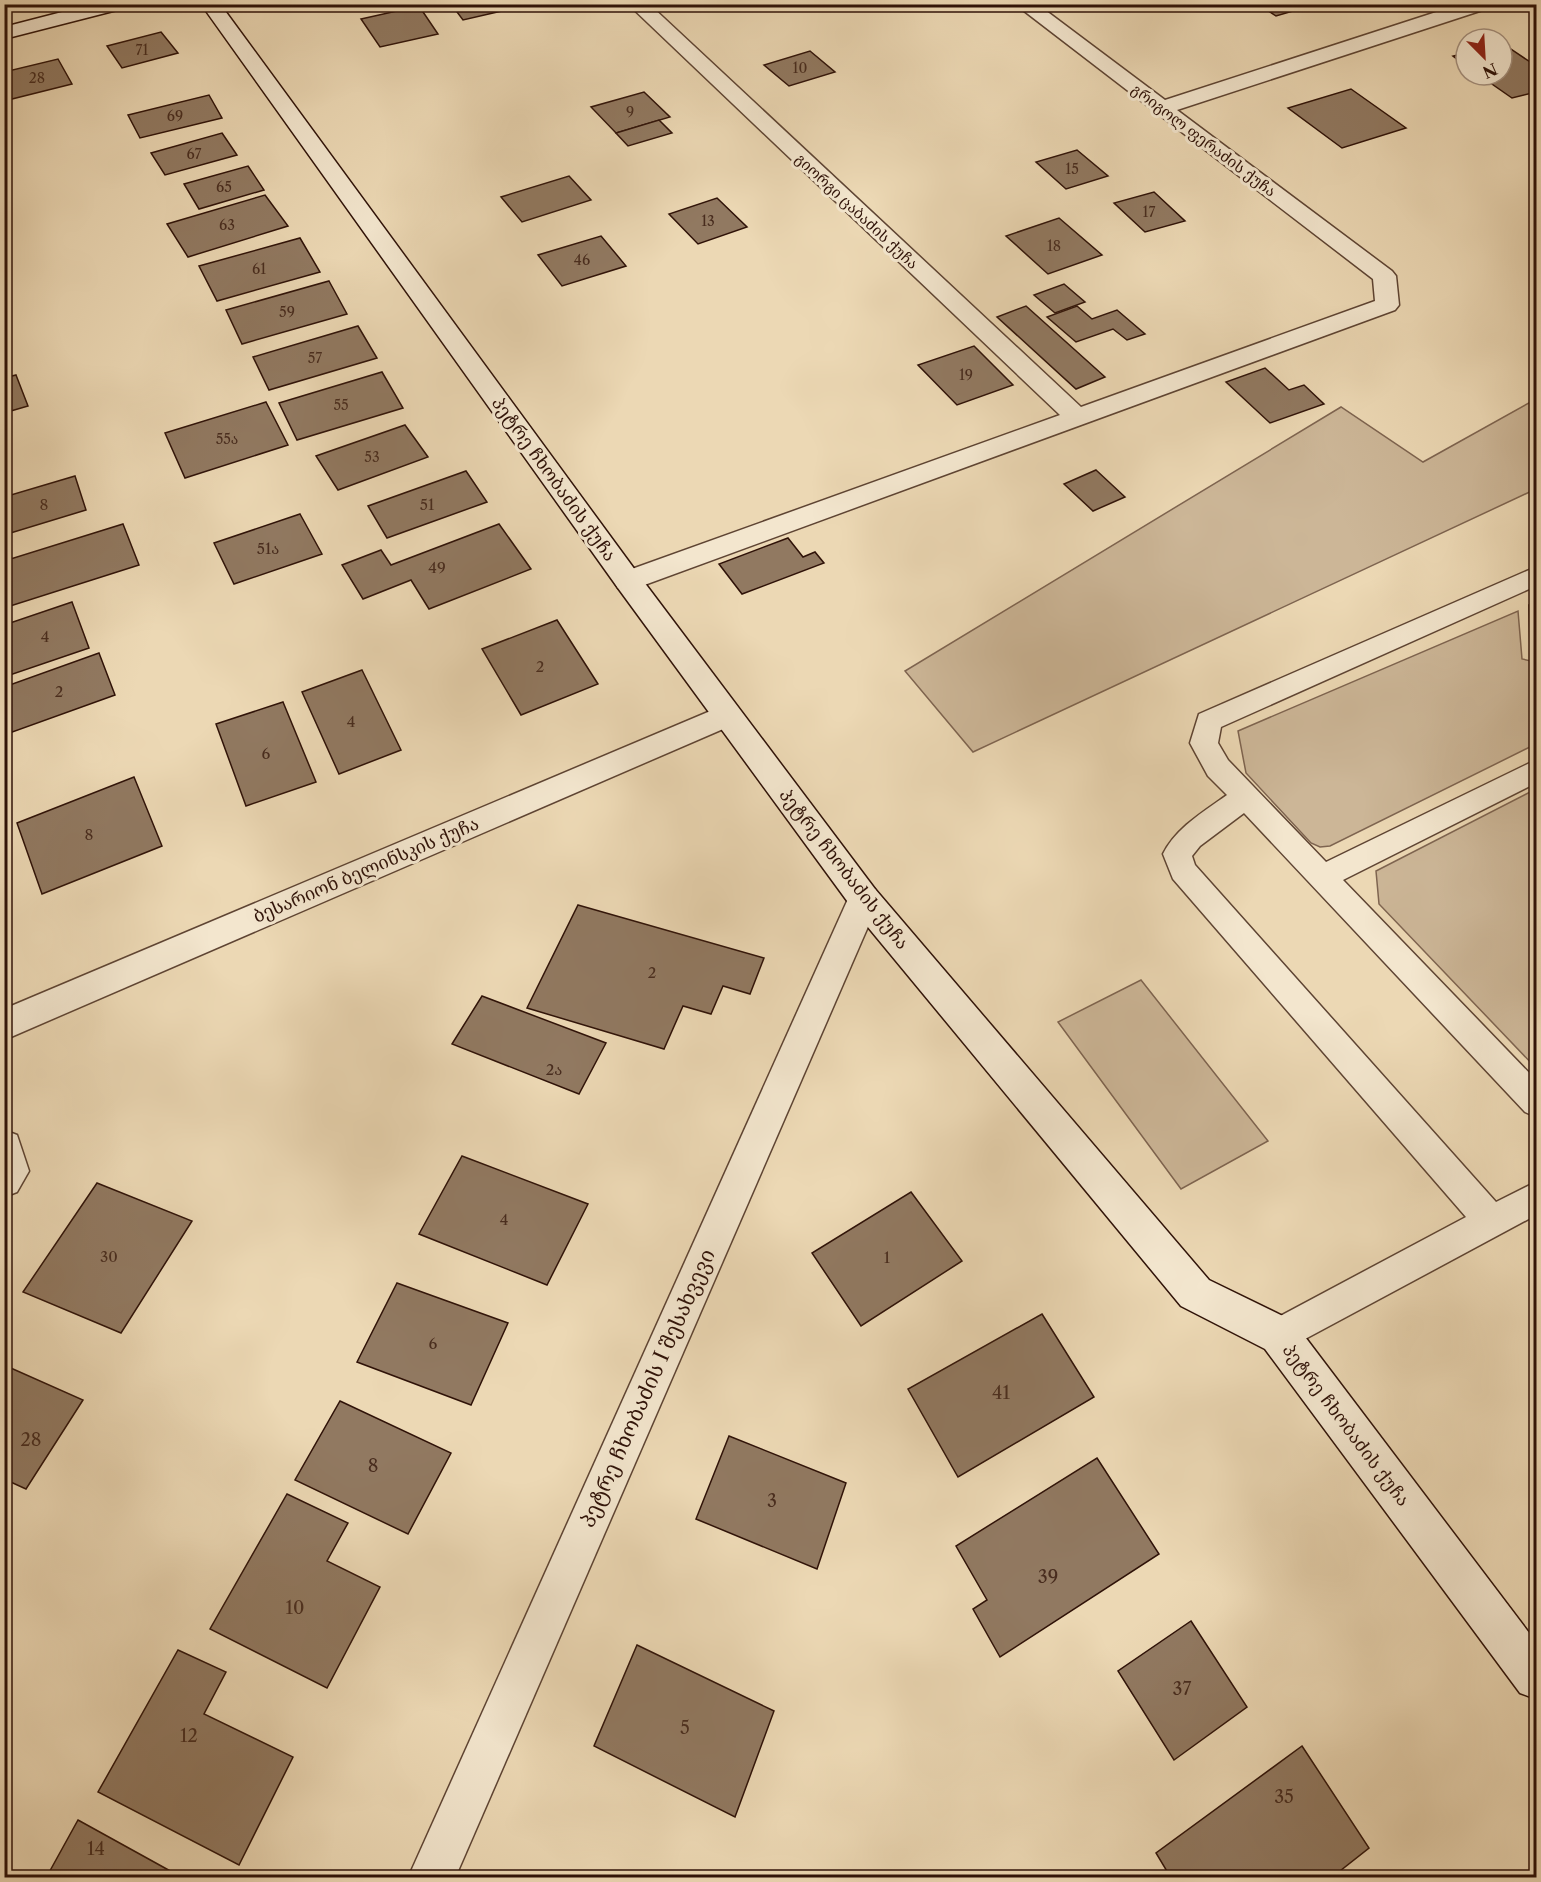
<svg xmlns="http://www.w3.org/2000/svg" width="1541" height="1882" font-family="'Libre Caslon Text','Noto Serif Georgian',serif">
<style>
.green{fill:#ccb697;stroke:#7e6450;stroke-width:1.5}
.building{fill:#917961;stroke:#2f1208;stroke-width:1.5}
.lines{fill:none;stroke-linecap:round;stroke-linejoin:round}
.lane-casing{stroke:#5e4433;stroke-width:3}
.street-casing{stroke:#5e4433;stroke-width:3}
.secondary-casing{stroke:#2f1208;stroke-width:3}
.lane{fill:#f3e6ce;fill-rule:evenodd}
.street{fill:#f3e6ce;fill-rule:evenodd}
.secondary{fill:#f3e6ce;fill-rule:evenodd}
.labels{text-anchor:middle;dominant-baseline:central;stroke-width:6;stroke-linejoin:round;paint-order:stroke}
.far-number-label{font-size:14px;fill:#482c1e}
.far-street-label{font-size:15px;fill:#2f1208;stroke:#f3e6ce}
.number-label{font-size:15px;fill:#482c1e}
.street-label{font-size:18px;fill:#2f1208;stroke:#f3e6ce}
.near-number-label{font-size:18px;fill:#482c1e}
.near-street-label{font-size:21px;fill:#2f1208;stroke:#f3e6ce}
</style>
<rect width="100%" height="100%" fill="#ecd8b4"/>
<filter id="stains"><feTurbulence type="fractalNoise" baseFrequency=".00333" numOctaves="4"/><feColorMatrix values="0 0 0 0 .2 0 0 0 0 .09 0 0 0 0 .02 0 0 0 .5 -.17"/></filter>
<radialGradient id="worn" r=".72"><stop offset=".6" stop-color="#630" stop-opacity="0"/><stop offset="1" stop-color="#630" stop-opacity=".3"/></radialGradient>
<g class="green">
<polygon points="1536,399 1536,489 973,752 905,671 1341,407 1423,462"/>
<polygon points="1518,611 1522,659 1536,662 1536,744 1330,846 1320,847 1311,843 1246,773 1238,731"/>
<polygon points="1536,789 1536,1068 1379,904 1376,871"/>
<polygon points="1141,980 1268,1141 1181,1189 1058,1022"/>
</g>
<g class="building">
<polygon points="451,4 501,4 506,10 463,20"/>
<polygon points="1258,4 1317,4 1276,16"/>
<polygon points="419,6 438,34 380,47 361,19"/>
<polygon points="161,32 178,53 122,68 107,46"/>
<polygon points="1502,43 1536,66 1536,92 1512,98 1479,75 1502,75"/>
<polygon points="810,51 835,72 789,86 764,65"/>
<polygon points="1466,53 1466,66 1453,56"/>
<polygon points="58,59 72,84 4,101 4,72"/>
<polygon points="1351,89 1406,128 1342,148 1288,108"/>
<polygon points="644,92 670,117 616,133 591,107"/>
<polygon points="209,95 222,118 140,138 128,115"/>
<polygon points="659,120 672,133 628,146 616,133"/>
<polygon points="222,133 237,155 165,175 151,153"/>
<polygon points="1077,150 1108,176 1066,189 1036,162"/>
<polygon points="248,166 264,190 199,209 184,184"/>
<polygon points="569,176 591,200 522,222 501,197"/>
<polygon points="1154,192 1185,221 1145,232 1114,203"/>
<polygon points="265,195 288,226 188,257 167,224"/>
<polygon points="717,198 747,227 698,244 669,214"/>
<polygon points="1059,218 1102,255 1048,274 1006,236"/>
<polygon points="601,236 626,266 562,286 538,255"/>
<polygon points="300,238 320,272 217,301 199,266"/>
<polygon points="329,281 347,314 242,344 226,310"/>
<polygon points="1064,284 1085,302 1055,313 1034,295"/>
<polygon points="1026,306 1105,377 1076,389 997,317"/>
<polygon points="1077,306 1092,319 1117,310 1145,334 1127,340 1113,329 1076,342 1047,317"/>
<polygon points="358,326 377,358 269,390 253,357"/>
<polygon points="974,346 1013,385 957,405 918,365"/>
<polygon points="1265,368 1289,390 1304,385 1324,404 1270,423 1226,382"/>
<polygon points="382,372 403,408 297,440 279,403"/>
<polygon points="16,375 28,406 4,413 4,378"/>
<polygon points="266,402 288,445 185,478 165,433"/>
<polygon points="405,425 428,457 338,490 316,456"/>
<polygon points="1096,470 1125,497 1093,511 1064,484"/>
<polygon points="466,471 487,502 387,538 368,506"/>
<polygon points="75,476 86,510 4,535 4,497"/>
<polygon points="300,514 322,554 234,584 214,543"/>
<polygon points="123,524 139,565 4,608 4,561"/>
<polygon points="499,524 531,569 429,609 411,580 363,599 342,565 381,550 391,565"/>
<polygon points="788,538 803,557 815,552 824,563 742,594 719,564"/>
<polygon points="72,602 89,648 4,677 4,625"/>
<polygon points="1529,605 1536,606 1536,658 1530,657"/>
<polygon points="557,620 598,684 521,715 482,649"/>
<polygon points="99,653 115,695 4,735 4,687"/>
<polygon points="362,670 401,750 339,774 302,692"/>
<polygon points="283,702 316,782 246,806 216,724"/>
<polygon points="134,777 162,846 42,894 17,823"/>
<polygon points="578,905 764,958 750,994 723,986 711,1014 683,1006 664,1049 527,1008"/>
<polygon points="482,996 606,1043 579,1094 452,1044"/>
<polygon points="462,1156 588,1204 547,1285 419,1234"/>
<polygon points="97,1183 192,1221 121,1333 23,1292"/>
<polygon points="911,1192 962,1261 861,1326 812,1253"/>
<polygon points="397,1283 508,1323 471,1405 357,1362"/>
<polygon points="1042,1314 1094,1397 958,1477 908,1389"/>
<polygon points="4,1365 83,1400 26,1489 4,1479"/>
<polygon points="340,1401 451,1453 408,1534 295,1480"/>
<polygon points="729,1436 846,1483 817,1569 696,1519"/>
<polygon points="1097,1458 1159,1554 1000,1657 973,1609 987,1600 956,1546"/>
<polygon points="287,1494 348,1523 327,1561 380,1587 327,1688 210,1629"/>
<polygon points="1191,1621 1247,1707 1174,1760 1118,1671"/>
<polygon points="637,1645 774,1711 735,1817 594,1746"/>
<polygon points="178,1650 226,1672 204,1714 293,1757 239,1865 98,1792"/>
<polygon points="1302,1746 1369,1848 1331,1878 1171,1878 1156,1853"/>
<polygon points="78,1820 183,1878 46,1878"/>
</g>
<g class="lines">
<g class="lane-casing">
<path id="lane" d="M 1536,567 L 1536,586 L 1221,727 L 1218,743 L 1228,760 L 1326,862 L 1536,760 L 1536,783 L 1343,880 L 1536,1080 L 1536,1117 L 1525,1112 L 1244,813 L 1200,846 L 1192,856 L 1195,865 L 1496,1202 L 1536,1182 L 1536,1215 L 1279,1353 L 1267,1347 L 1261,1335 L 1267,1323 L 1466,1217 L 1173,879 L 1163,854 C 1176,828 1203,812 1227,795 L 1208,776 L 1190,743 L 1199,714 Z"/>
</g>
<g class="street-casing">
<g id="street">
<polygon points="628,4 649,4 1081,407 1375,301 1373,279 1015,4 1037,4 1165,100 1461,4 1491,4 1489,8 1177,110 1392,271 1396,276 1399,305 1395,310 628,591 618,588 614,581 618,574 1060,415"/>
<polygon points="727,704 737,707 742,715 737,723 4,1040 4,1009"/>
<polygon points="864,886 875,889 880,899 455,1878 408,1878 848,899 853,889"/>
<polygon points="4,1130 17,1135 29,1171 17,1192 4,1197"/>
</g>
</g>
<g class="secondary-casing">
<g id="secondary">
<polygon points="93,4 127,4 125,8 4,39 4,27"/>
<polygon points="201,4 220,4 638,574 875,889 1209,1280 1293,1321 1536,1642 1536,1699 1520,1693 1265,1349 1181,1306 853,909 618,588"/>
</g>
</g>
<use href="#lane" class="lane"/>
<use href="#street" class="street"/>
<use href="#secondary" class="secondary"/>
</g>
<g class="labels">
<g class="far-number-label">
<text x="142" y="50">71</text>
<text x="800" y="68">10</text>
<text x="37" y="78">28</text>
<text x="630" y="112">9</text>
<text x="175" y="116">69</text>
<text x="194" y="154">67</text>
<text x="1072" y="169">15</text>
<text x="224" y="187">65</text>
<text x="1149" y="212">17</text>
<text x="708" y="221">13</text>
<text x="227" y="225">63</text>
<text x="1054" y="246">18</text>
<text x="582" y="260">46</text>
<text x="259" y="269">61</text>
<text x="287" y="312">59</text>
<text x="315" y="358">57</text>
<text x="966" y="375">19</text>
<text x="341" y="405">55</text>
<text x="227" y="439">55ა</text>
<text x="372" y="457">53</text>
</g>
<g class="far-street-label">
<text transform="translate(1204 140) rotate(37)">გრიგოლ ფერაძის ქუჩა</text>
<text transform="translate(857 211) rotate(43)">გიორგი ცაბაძის ქუჩა</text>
</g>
<g class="number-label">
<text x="44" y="504">8</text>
<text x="427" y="504">51</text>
<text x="268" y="548">51ა</text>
<text x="437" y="567">49</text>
<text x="45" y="636">4</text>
<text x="540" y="666">2</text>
<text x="59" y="691">2</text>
<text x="351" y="721">4</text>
<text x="266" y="753">6</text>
<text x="89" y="834">8</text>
<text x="652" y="972">2</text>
<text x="554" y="1069">2ა</text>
<text x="504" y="1219">4</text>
<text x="109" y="1256">30</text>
<text x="887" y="1257">1</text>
<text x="433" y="1343">6</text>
</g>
<g class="street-label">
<text transform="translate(554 479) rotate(54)">პეტრე ჩხობაძის ქუჩა</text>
<text transform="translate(844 869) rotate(52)">პეტრე ჩხობაძის ქუჩა</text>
<text transform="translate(366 870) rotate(-23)">ბესარიონ ბელინსკის ქუჩა</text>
<text transform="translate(1346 1425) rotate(53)">პეტრე ჩხობაძის ქუჩა</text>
</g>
<g class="near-number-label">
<text x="1001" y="1393">41</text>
<text x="31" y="1440">28</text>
<text x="373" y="1466">8</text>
<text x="772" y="1501">3</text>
<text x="1048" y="1577">39</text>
<text x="295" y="1608">10</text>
<text x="1182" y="1689">37</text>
<text x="685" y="1728">5</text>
<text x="189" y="1736">12</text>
<text x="1284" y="1797">35</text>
<text x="96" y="1849">14</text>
</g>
<g class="near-street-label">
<text transform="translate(647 1388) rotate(-66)">პეტრე ჩხობაძის I შესახვევი</text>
</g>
</g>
<rect width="1541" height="1882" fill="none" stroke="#ecd8b4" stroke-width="24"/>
<rect x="6" y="6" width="1529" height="1870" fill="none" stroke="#2f1208" stroke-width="3"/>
<rect x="12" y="12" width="1517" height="1858" fill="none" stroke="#2f1208" stroke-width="1.5"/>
<g transform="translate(1484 57) rotate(156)"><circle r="28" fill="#f3e6ce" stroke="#a5917f" stroke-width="1.5"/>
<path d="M0-4.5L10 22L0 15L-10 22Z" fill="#8f2418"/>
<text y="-9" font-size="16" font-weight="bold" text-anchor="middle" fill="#2f1208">N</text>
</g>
<rect width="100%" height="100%" filter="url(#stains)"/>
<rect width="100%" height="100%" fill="url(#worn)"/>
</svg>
